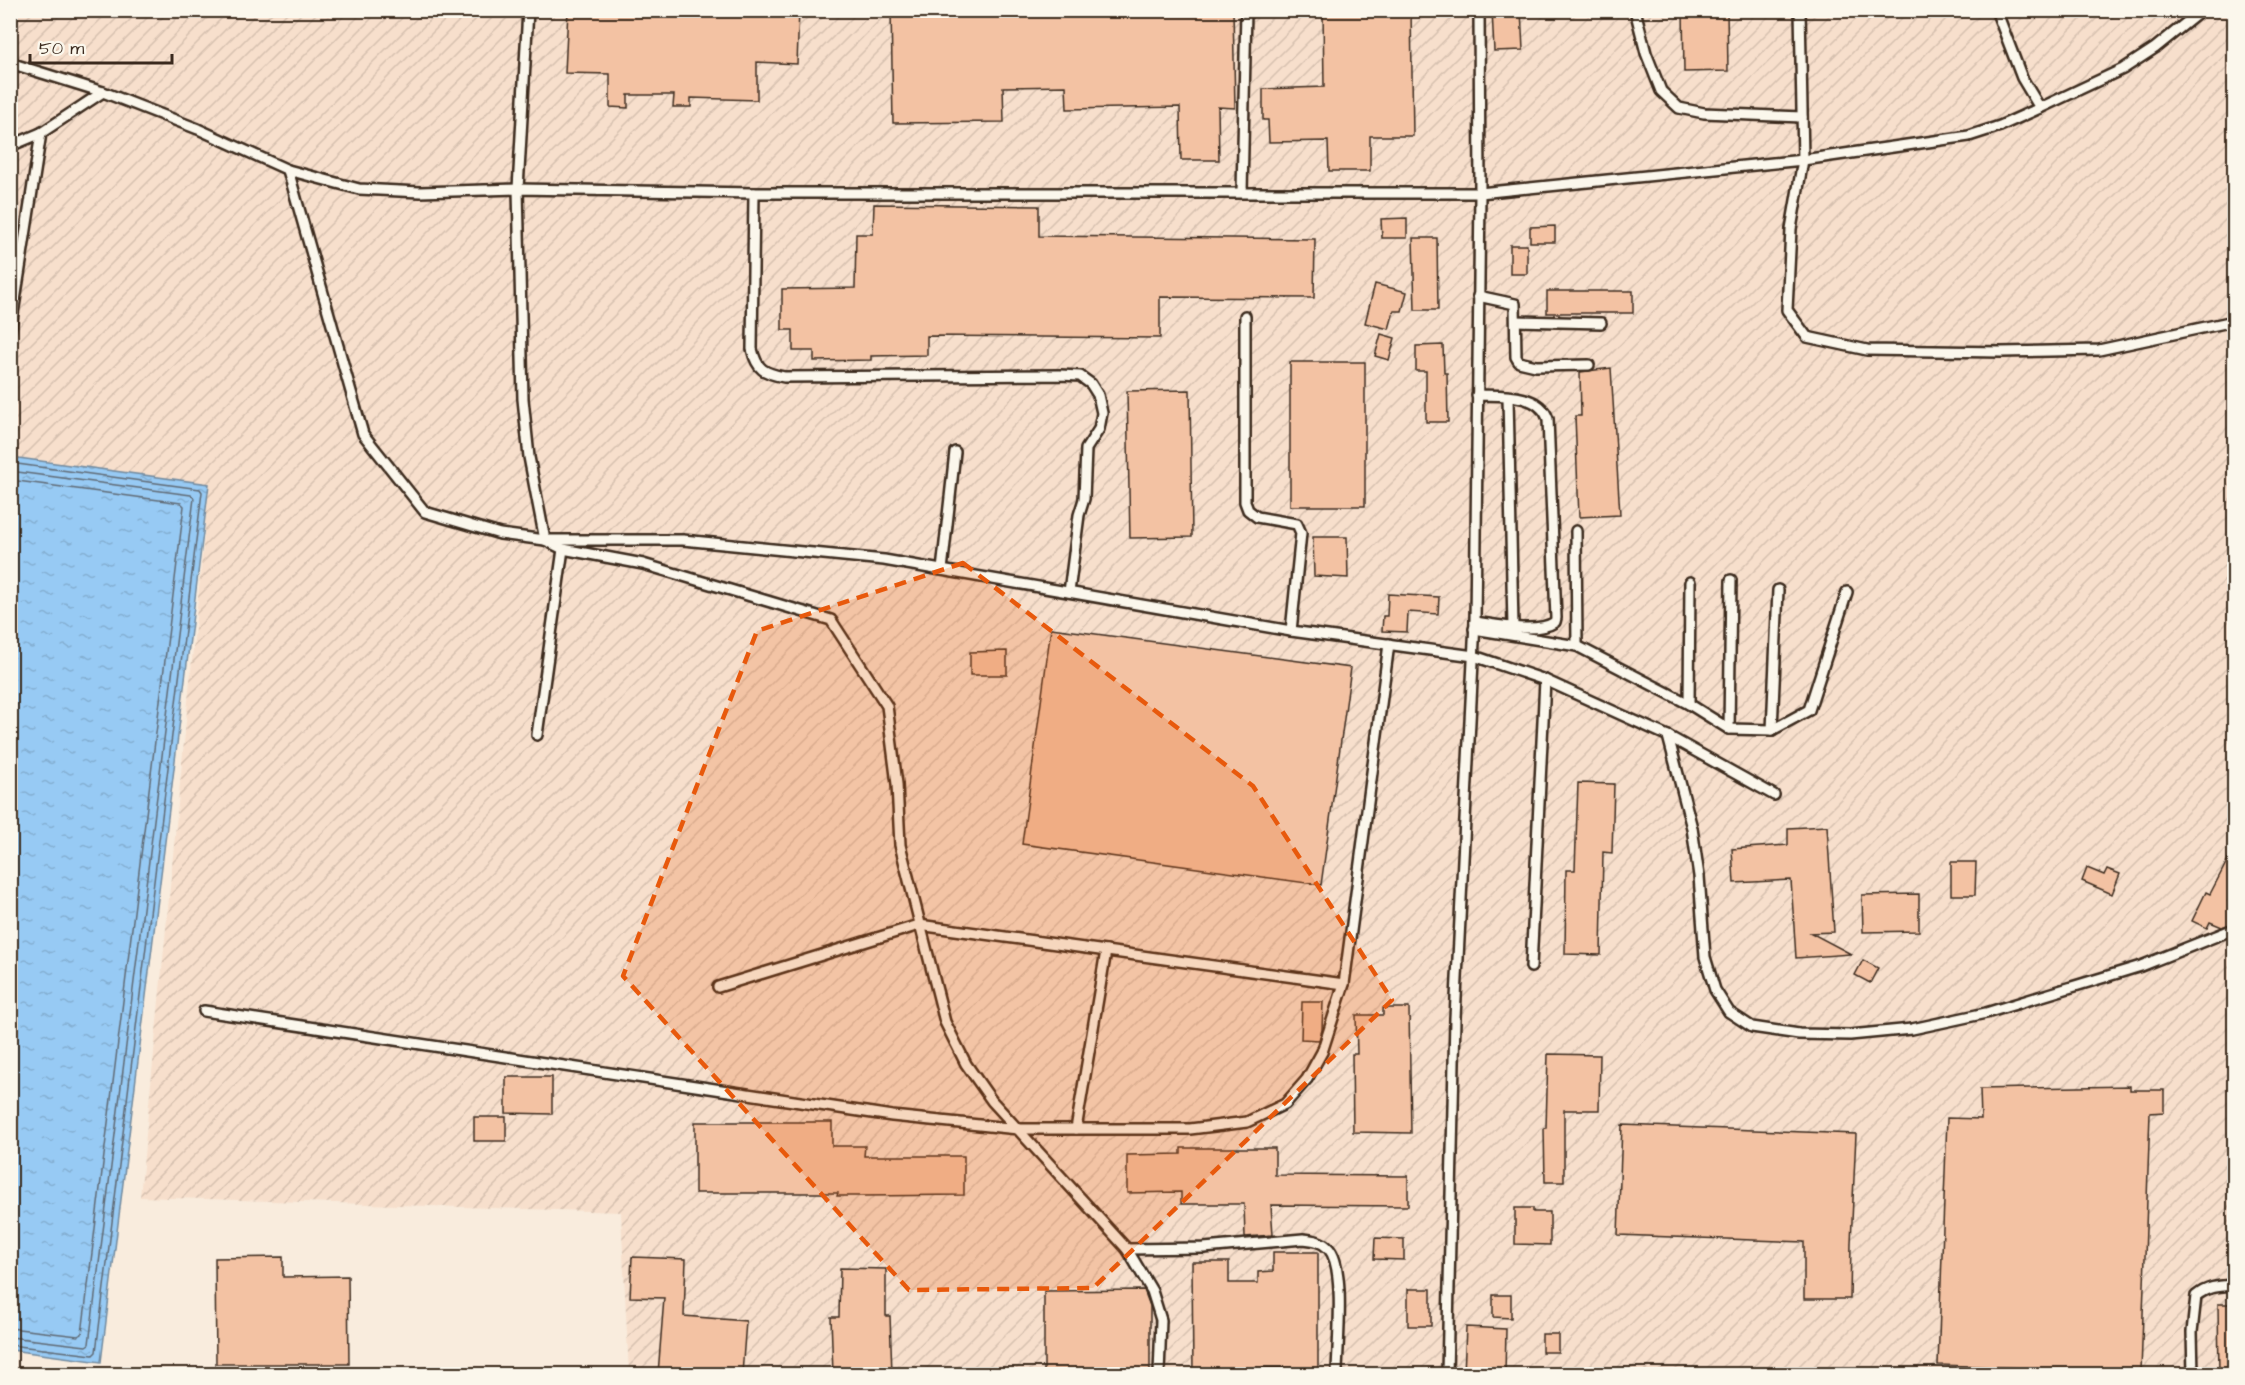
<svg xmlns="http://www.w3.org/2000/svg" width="2245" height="1385" font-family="'Architects Daughter',sans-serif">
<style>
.industrial{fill:url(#industrial-furrows)}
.water{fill:url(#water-ripples);stroke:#728a9e;stroke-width:1.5}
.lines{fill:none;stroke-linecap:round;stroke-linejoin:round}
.shore{stroke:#606a74;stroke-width:1.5}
.building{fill:#f3c2a3;stroke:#3b2a1e;stroke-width:1.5}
.service-casing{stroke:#3b2a1e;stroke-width:14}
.service{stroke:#fbf7ec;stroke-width:9}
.marked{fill:#e8590c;fill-opacity:0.2;stroke:#e8590c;stroke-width:4.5;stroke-dasharray:12 8;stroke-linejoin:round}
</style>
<defs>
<pattern id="industrial-furrows" width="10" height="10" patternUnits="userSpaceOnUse" patternTransform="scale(1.5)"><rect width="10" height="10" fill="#f7dfcc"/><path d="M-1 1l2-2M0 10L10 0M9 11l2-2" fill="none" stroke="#d5c0af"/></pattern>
<pattern id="water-ripples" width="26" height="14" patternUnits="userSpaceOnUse" patternTransform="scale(1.5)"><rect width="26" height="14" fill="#97caf4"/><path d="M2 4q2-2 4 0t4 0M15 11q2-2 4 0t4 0" fill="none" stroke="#83aed1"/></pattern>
</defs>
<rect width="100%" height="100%" fill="#f9ecdd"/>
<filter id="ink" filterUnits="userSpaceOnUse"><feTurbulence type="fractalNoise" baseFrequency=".0167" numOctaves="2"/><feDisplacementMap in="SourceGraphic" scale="12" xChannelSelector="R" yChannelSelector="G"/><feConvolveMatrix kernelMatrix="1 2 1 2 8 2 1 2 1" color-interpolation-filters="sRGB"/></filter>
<g filter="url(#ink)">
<polygon class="industrial" points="11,11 2234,11 2234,1374 629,1374 621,1212 140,1197 209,484 11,457"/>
<polygon class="water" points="11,457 209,484 101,1362 11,1350"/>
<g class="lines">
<g class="shore">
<polyline points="10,463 200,489 202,492 96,1352 93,1355 10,1345"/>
<polyline points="10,471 191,495 194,498 89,1344 86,1346 10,1337"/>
<polyline points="10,480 181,503 184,506 82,1334 78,1336 10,1328"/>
</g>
</g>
<g class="building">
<polygon points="568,10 799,10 797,64 757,62 757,100 691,98 691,107 673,107 674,95 628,95 628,108 610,107 610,74 565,73"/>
<polygon points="891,10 1233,10 1235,108 1218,107 1219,160 1181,160 1180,107 1067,109 1066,86 1003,87 1004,122 893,123"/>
<polygon points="1323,10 1411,10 1413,136 1370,136 1370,171 1329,171 1328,141 1269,142 1268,120 1263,120 1263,89 1324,87"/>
<polygon points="1492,10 1521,10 1523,50 1494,51"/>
<polygon points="1683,10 1727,10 1728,71 1684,72"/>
<polygon points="874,204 1039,206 1039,236 1315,239 1314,298 1160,297 1160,338 927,336 927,355 871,356 871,360 814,361 814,351 793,351 793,330 782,330 782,289 855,288 856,234 873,234"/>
<polygon points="1407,218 1407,238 1382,238 1381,219"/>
<polygon points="1555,226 1555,242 1530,242 1530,227"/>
<polygon points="1413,238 1437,238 1438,310 1415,310"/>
<rect x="1510" y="245" width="17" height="29"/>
<polygon points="1375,284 1407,292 1402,311 1394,311 1389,329 1365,323"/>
<rect x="1547" y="291" width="86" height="22"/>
<polygon points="1381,334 1395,338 1389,360 1375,356"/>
<polygon points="1443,345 1444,373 1447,373 1448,422 1426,422 1426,371 1416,371 1416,346"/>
<rect x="1290" y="362" width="75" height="144"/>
<polygon points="1611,368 1620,515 1579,517 1575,416 1581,416 1580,372"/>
<polygon points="1190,390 1192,537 1130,538 1127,391"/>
<polygon points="1313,537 1347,537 1348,578 1314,576"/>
<polygon points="1388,594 1439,597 1438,614 1408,612 1407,632 1382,631 1383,616 1387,616"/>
<polygon points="1051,628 1351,668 1321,885 1022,844"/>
<polygon points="1007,651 1007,675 970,675 970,652"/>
<polygon points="1578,783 1614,784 1612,853 1603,852 1601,955 1565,954 1566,870 1575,870"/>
<polygon points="1827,826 1834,932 1811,933 1851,954 1796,958 1791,880 1734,883 1732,849 1788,845 1788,828"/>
<polygon points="2235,846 2235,889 2228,901 2235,903 2235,918 2233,923 2222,927 2210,922 2207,928 2192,921 2206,892 2210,894"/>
<polygon points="1951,862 1976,862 1975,895 1951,895"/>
<polygon points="2087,868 2104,875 2107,869 2120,874 2112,894 2082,881"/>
<polygon points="1919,894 1919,931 1863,932 1862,895"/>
<polygon points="1863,960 1878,968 1870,983 1855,975"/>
<polygon points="1302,1002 1323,1002 1322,1030 1319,1040 1301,1039"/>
<polygon points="1383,1008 1409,1008 1411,1133 1353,1132 1352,1054 1357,1054 1356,1015 1383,1015"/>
<polygon points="1548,1054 1600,1055 1599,1110 1564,1110 1564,1182 1545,1182 1544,1128 1546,1128"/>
<polygon points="506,1077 552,1077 552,1114 506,1113"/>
<polygon points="2130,1086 2130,1090 2164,1090 2164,1112 2150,1113 2141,1372 1938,1365 1947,1118 1981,1119 1980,1089"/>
<rect x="474" y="1117" width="32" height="24"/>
<polygon points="695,1122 832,1122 832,1146 865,1146 864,1156 964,1156 964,1195 864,1196 837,1196 838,1193 695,1193"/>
<polygon points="1622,1125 1856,1134 1851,1243 1850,1299 1804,1299 1804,1242 1618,1235"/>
<polygon points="1181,1148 1275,1148 1275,1175 1408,1176 1408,1206 1271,1205 1273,1235 1245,1237 1244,1204 1181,1204 1181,1192 1127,1193 1127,1155 1181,1154"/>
<polygon points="1515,1208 1533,1208 1533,1212 1550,1212 1550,1245 1515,1244"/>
<polygon points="1375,1238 1404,1239 1404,1260 1374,1259"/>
<polygon points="1273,1252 1318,1252 1318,1374 1292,1374 1292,1368 1236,1368 1236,1374 1193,1374 1192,1262 1229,1262 1229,1283 1258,1283 1258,1272 1273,1271"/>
<polygon points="283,1257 283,1277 348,1276 349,1364 216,1364 215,1258"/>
<polygon points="632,1257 686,1259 684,1316 746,1321 742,1374 658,1374 664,1298 630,1297"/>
<polygon points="840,1268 886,1269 886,1316 890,1316 892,1374 833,1374 831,1317 839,1317"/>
<rect x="1408" y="1289" width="23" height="37"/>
<polygon points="1144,1290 1150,1306 1150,1374 1044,1374 1044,1291"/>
<polygon points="1493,1295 1511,1295 1511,1318 1493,1317"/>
<polygon points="2218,1304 2235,1304 2235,1374 2219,1374"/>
<polygon points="1466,1327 1506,1329 1505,1374 1464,1374"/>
<rect x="1542" y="1334" width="16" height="18"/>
</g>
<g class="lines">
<g class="service-casing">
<g id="service">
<polyline points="528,10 518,189 523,399 529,457 545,540 563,549 643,564 831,620 887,706 897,784 900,845 945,1022 966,1064 992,1101 1127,1249 1152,1291 1161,1320 1159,1374"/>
<polyline points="1635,10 1646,53 1661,91 1679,108 1704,113 1802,117"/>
<polyline points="1800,10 1803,160 1791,229 1787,310 1807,337 1867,350 2001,352 2099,350 2234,321"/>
<polyline points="10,63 103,92 198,129 288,170 359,189 420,192 518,189 754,193 1480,193 1803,160 1969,136 2000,126 2040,108 2022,78 1996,10"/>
<polyline points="2040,108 2123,69 2155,48 2202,10"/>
<polyline points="10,146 41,133 103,92"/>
<polyline points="288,170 363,434 425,512 500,534 545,540 683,540 884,560 1291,631 1474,656 1545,680 1668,736 1774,795"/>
<polyline points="1242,192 1246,10"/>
<path d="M 754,193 L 752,349 C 757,370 764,373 784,377 L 1060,375 L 1080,376 L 1091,384 L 1098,395 L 1102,413 L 1099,429 L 1086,449 L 1084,499 L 1079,515 L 1069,592"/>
<polyline points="1478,296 1515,304 1516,357 1519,362 1536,366 1589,365"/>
<polyline points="1245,316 1245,502 1248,510 1257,517 1297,524 1301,533 1291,631"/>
<polyline points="1516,321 1601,323"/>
<polyline points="10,333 41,133"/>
<polyline points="1508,397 1513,627"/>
<polyline points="1576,531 1577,646"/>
<polyline points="942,570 955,452"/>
<path d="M 1475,622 C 1496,625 1537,634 1555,622 L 1556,618 L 1548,419 C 1539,392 1500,396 1477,395"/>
<polyline points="1474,629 1577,646 1689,704 1729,729 1772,730 1809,710 1847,592"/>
<polyline points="1689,704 1690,582"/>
<polyline points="1729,729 1731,580"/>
<polyline points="1772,730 1778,590"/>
<polyline points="537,735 563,549"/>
<polyline points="1668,736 1692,828 1699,876 1705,957 1715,990 1729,1012 1752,1027 1799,1034 1850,1035 1912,1029 1986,1013 2141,966 2234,929"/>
<polyline points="1531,967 1545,680"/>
<polyline points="718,987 919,925 1344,984 1389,644"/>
<polyline points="204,1011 892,1116 1018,1129 1190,1129 1247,1122 1285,1104 1307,1079 1322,1052 1344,984"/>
<polyline points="1076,1129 1106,951"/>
<path d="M 1127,1249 L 1204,1248 L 1303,1239 C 1313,1240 1322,1241 1329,1249 C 1346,1268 1337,1348 1337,1374"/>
<polyline points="1447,1374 1455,1018 1475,622 1480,193 1479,10"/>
<path d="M 2193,1374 L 2192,1332 L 2196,1296 C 2208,1286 2220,1286 2234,1285"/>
</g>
</g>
<use href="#service" class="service"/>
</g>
</g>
<path class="marked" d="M 963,563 L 1253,786 L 1392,1000 L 1093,1288 L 909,1290 L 623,976 L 757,631 Z"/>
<rect width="2245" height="1385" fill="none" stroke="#fbf7ec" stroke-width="36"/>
<rect x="18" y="18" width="2209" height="1349" fill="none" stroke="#3b2a1e" stroke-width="2" filter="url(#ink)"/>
<path d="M30 54v9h142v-9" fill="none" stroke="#3b2a1e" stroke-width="3"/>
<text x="39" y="54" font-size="18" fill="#3b2a1e" stroke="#fbf7ec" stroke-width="4.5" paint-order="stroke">50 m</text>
</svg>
